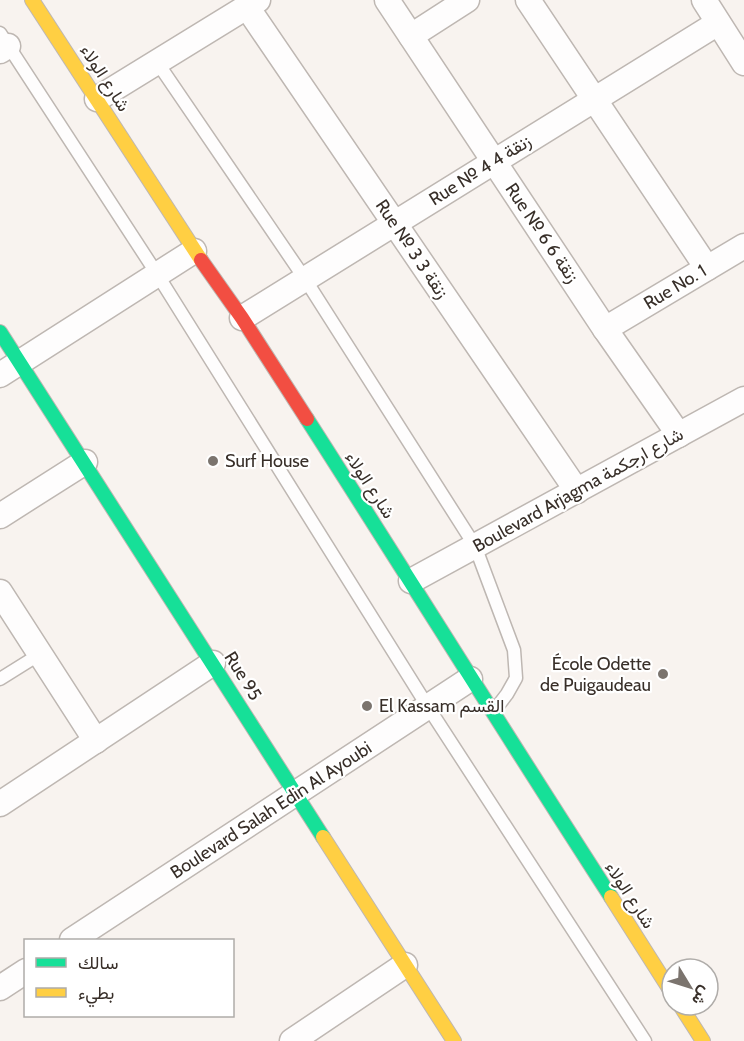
<svg xmlns="http://www.w3.org/2000/svg" width="744" height="1041" font-family="Cabin,Vazirmatn,sans-serif">
<style>
.lines{fill:none;stroke-linecap:round;stroke-linejoin:round}
.lane-casing{stroke:#beb7b2;stroke-width:15}
.street-casing{stroke:#beb7b2;stroke-width:27}
.fast-casing{stroke:#beb7b2;stroke-width:16}
.slow-casing{stroke:#beb7b2;stroke-width:16}
.jam-casing{stroke:#beb7b2;stroke-width:16}
.lane{stroke:#fefdfd;stroke-width:12}
.street{stroke:#fefdfd;stroke-width:24}
.fast{stroke:#16e098;stroke-width:14}
.slow{stroke:#ffcf43;stroke-width:14}
.jam{stroke:#f24e42;stroke-width:14}
.poi-dot{fill:#7b746e;stroke:#fff;stroke-width:2}
.labels{text-anchor:middle;dominant-baseline:central;stroke-width:4.5;stroke-linejoin:round;paint-order:stroke}
.street-label{font-size:18px;fill:#382f29;stroke:#fff}
.poi-label{font-size:18px;fill:#382f29;stroke:#fff;text-anchor:start}
</style>
<rect width="100%" height="100%" fill="#f8f3ef"/>
<g class="lines">
<g class="lane-casing">
<g id="lane">
<polyline points="0,33 157,274 428,707 645,1041"/>
<polyline points="157,62 305,279 475,546 514,650 516,678 507,694 494,711"/>
<polyline points="0,679 40,654"/>
</g>
</g>
<g class="street-casing">
<g id="street">
<polyline points="387,0 605,329 679,435"/>
<polyline points="528,0 707,268"/>
<polyline points="704,0 744,63"/>
<polyline points="247,7 577,491"/>
<polyline points="411,36 467,0"/>
<polyline points="0,51 8,46"/>
<polyline points="97,99 258,0"/>
<polyline points="242,318 718,23"/>
<polyline points="605,329 744,246"/>
<polyline points="0,375 194,251"/>
<polyline points="0,516 85,462"/>
<polyline points="411,581 744,399"/>
<polyline points="0,592 96,741"/>
<polyline points="0,804 213,663"/>
<polyline points="72,940 470,679"/>
<polyline points="0,988 26,971"/>
<polyline points="292,1041 405,965"/>
</g>
</g>
<g class="fast-casing">
<g id="fast">
<polyline points="0,332 323,837"/>
<path d="M 307,419 C 409,578 508,738 611,897"/>
</g>
</g>
<g class="slow-casing">
<g id="slow">
<polyline points="32,0 201,260"/>
<polyline points="323,837 454,1041"/>
<polyline points="611,897 672,993"/>
<polyline points="680,1005 703,1041"/>
</g>
</g>
<g class="jam-casing">
<polyline id="jam" points="201,260 242,318 307,419"/>
</g>
<use href="#lane" class="lane"/>
<use href="#street" class="street"/>
<use href="#fast" class="fast"/>
<use href="#slow" class="slow"/>
<use href="#jam" class="jam"/>
</g>
<g class="poi-dot">
<circle cx="213" cy="461" r="6"/>
<circle cx="663" cy="674" r="6"/>
<circle cx="367" cy="706" r="6"/>
</g>
<g class="labels">
<g class="street-label">
<text transform="translate(105 78) rotate(57)">شارع الولاء</text>
<text transform="translate(480 170) rotate(-32)">Rue № 4 زنقة 4</text>
<text transform="translate(542 233) rotate(56)">Rue № 6 زنقة 6</text>
<text transform="translate(412 249) rotate(56)">Rue № 3 زنقة 3</text>
<text transform="translate(675 287) rotate(-31)">Rue No. 1</text>
<text transform="translate(370 485) rotate(57)">شارع الولاء</text>
<text transform="translate(578 490) rotate(-29)">Boulevard Arjagma شارع ارجكمة</text>
<text transform="translate(243 676) rotate(58)">Rue 95</text>
<text transform="translate(271 810) rotate(-33)">Boulevard Salah Edin Al Ayoubi</text>
<text transform="translate(630 895) rotate(57)">شارع الولاء</text>
</g>
<g class="poi-label">
<text x="225" y="461">Surf House</text>
<text x="651" y="664" text-anchor="end">École Odette<tspan x="651" dy="21">de Puigaudeau</tspan></text>
<text x="379" y="706">El Kassam القسم</text>
</g>
</g>
<rect x="24" y="939" width="210" height="78" fill="#ffffff" stroke="#afaca9" stroke-width="1.5"/>
<rect x="36" y="958" width="30" height="9" fill="#16e098" stroke="#afaca9" stroke-width="1.5"/>
<text x="78" y="969" font-size="18" fill="#382f29">سالك</text>
<rect x="36" y="988" width="30" height="9" fill="#ffcf43" stroke="#afaca9" stroke-width="1.5"/>
<text x="78" y="999" font-size="18" fill="#382f29">بطيء</text>
<g transform="translate(690 987) rotate(128)"><circle r="28" fill="#ffffff" stroke="#afaca9" stroke-width="1.5"/>
<path d="M0-4.5L10 22L0 15L-10 22Z" fill="#7b746e"/>
<text y="-9" font-size="16" font-weight="bold" text-anchor="middle" fill="#382f29">ش</text>
</g>
</svg>
